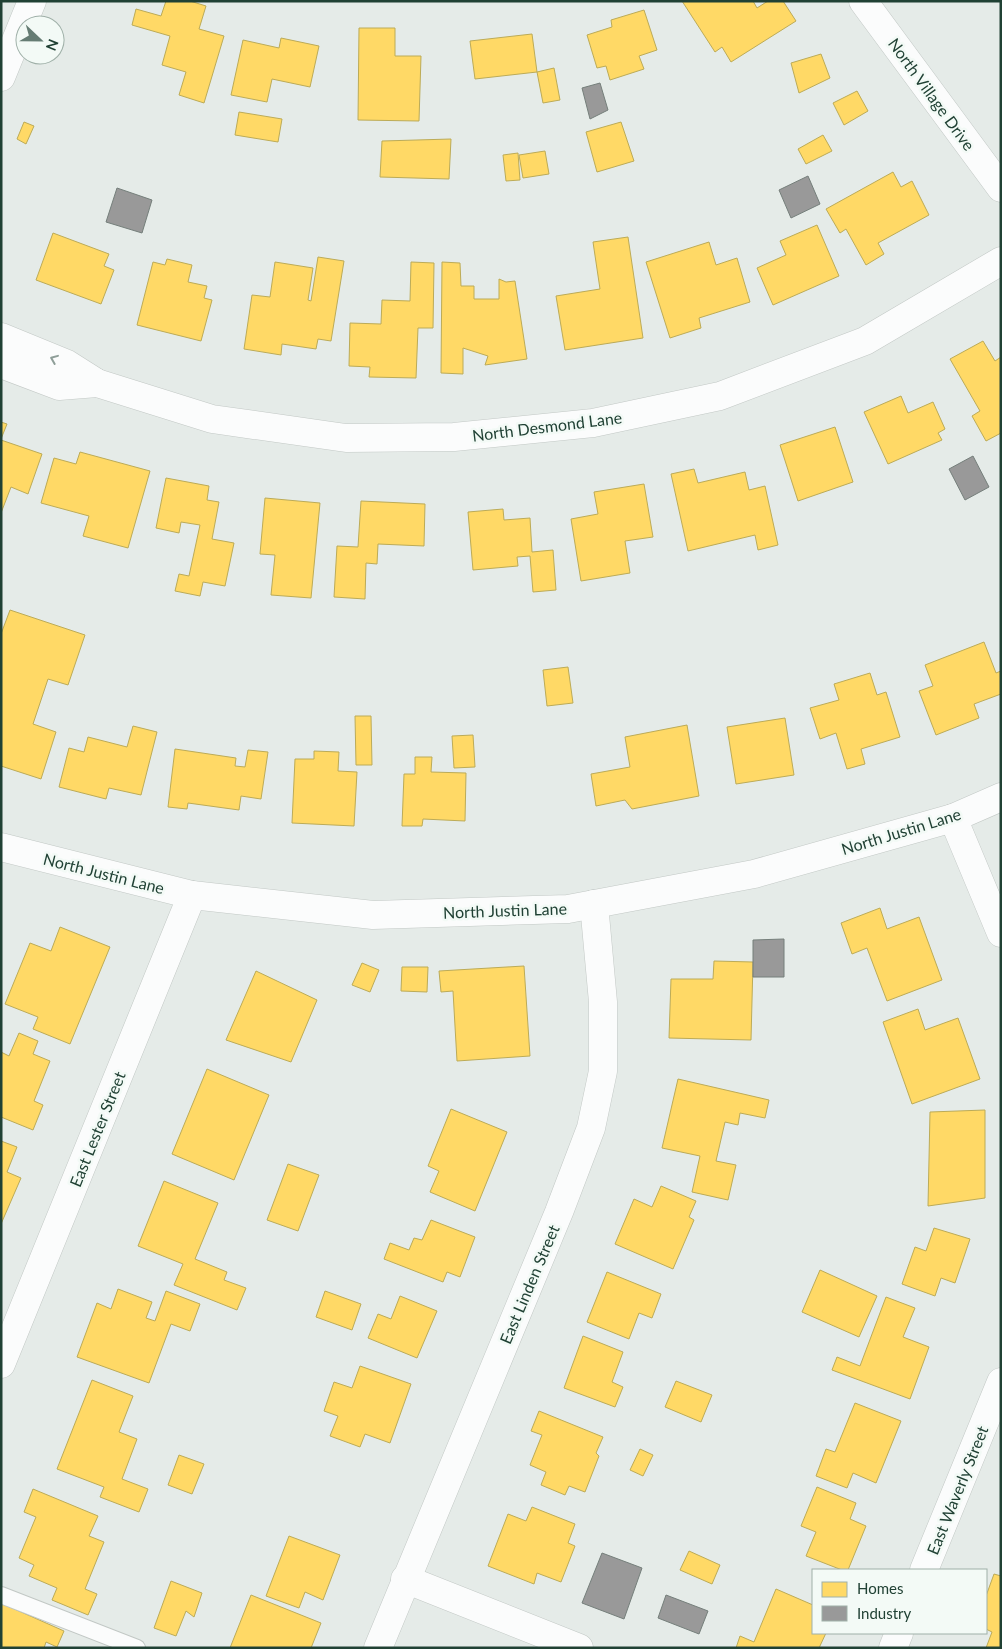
<svg xmlns="http://www.w3.org/2000/svg" width="1002" height="1649" font-family="Lato,sans-serif">
<style>
.homes{fill:#ffd966;stroke:#bcab57}
.industry{fill:#999;stroke:#757f7b}
.lines{fill:none;stroke-linecap:round;stroke-linejoin:round}
.service-casing{stroke:#c2c8c5;stroke-width:18}
.minor-casing{stroke:#c2c8c5;stroke-width:29}
.tertiary-casing{stroke:#c2c8c5;stroke-width:29}
.service{stroke:#fbfcfc;stroke-width:16}
.minor{stroke:#fbfcfc;stroke-width:28}
.tertiary{stroke:#fbfcfc;stroke-width:28}
.oneway{stroke:#8e9e98}
.labels{text-anchor:middle;dominant-baseline:central;stroke-width:5;stroke-linejoin:round;paint-order:stroke}
.street-label{font-size:16px;fill:#204134;stroke:#f3faf6}
</style>
<rect width="100%" height="100%" fill="#e5ebe8"/>
<g class="homes">
<polygon points="166,1 190,1 206,6 199,29 224,36 204,103 179,95 186,72 162,65 170,36 132,25 136,9 161,16"/>
<polygon points="682,1 753,1 757,8 768,1 783,1 796,21 731,62 722,47 715,52"/>
<polygon points="644,10 657,50 639,56 644,69 610,80 606,66 597,68 587,35 612,27 611,20"/>
<polygon points="359,28 395,28 395,56 421,56 419,121 358,120"/>
<polygon points="532,34 537,72 475,79 470,41"/>
<polygon points="281,38 319,46 310,87 272,79 267,102 231,95 243,40 279,48"/>
<polygon points="821,54 830,78 799,93 791,63"/>
<polygon points="554,68 560,100 543,103 537,72"/>
<polygon points="857,91 868,111 844,125 833,103"/>
<polygon points="239,112 282,119 278,142 235,135"/>
<polygon points="24,122 34,126 26,144 17,139"/>
<polygon points="621,122 634,161 597,172 586,132"/>
<polygon points="823,135 832,151 806,164 798,149"/>
<polygon points="451,139 449,179 380,177 382,141"/>
<polygon points="545,151 549,174 523,178 519,155"/>
<polygon points="518,153 520,180 506,181 503,155"/>
<polygon points="893,172 901,187 912,181 929,215 878,243 884,254 866,265 846,229 840,233 826,209"/>
<polygon points="817,225 839,276 773,305 757,268 786,255 780,241"/>
<polygon points="53,233 109,254 104,266 114,270 101,304 36,280"/>
<polygon points="628,237 643,338 565,350 556,296 600,289 593,242"/>
<polygon points="709,242 716,265 737,258 750,302 699,318 701,328 670,338 646,262"/>
<polygon points="318,257 344,261 331,341 318,339 316,349 282,344 281,355 244,349 252,295 270,297 275,262 313,268 308,300 311,301"/>
<polygon points="167,259 192,265 188,282 207,286 204,298 212,300 201,341 137,325 153,262 165,265"/>
<polygon points="411,262 434,263 433,328 418,328 416,378 369,377 370,367 349,366 350,323 381,324 382,300 410,301"/>
<polygon points="442,262 460,263 461,286 474,286 474,299 499,299 499,279 506,282 515,281 527,359 485,365 488,356 463,348 463,374 441,373"/>
<polygon points="983,341 995,361 1001,357 1001,433 986,441 972,416 980,411 950,359"/>
<polygon points="901,396 908,413 933,402 945,429 938,433 942,440 888,464 864,412"/>
<polygon points="1,422 7,424 1,439"/>
<polygon points="835,427 853,482 798,501 780,445"/>
<polygon points="1,440 42,454 28,494 11,487 1,513"/>
<polygon points="80,452 150,471 128,548 83,536 89,516 41,503 54,458 76,464"/>
<polygon points="694,469 698,483 745,472 749,490 765,486 778,545 758,550 755,535 688,551 671,474"/>
<polygon points="166,478 209,486 207,500 219,502 212,539 234,543 225,586 203,582 200,596 175,591 179,574 189,576 200,525 181,522 179,533 156,528"/>
<polygon points="644,484 653,537 625,541 630,573 581,581 571,519 598,514 594,492"/>
<polygon points="265,498 320,503 311,598 271,595 275,555 260,554"/>
<polygon points="361,501 425,504 424,546 378,544 377,564 366,563 365,599 334,597 337,546 358,547"/>
<polygon points="503,509 504,520 530,518 532,552 553,550 556,590 533,592 530,556 517,557 518,566 473,570 468,512"/>
<polygon points="10,610 85,635 68,685 48,679 33,724 56,732 41,779 1,766 1,634"/>
<polygon points="984,642 996,673 1001,671 1001,694 974,704 979,718 936,735 919,691 933,686 925,665"/>
<polygon points="568,667 573,703 547,706 543,670"/>
<polygon points="870,673 877,695 886,692 900,737 861,749 865,764 847,769 836,733 820,739 810,708 839,700 834,684"/>
<polygon points="355,716 371,716 372,765 356,765"/>
<polygon points="785,718 794,775 736,784 727,727"/>
<polygon points="687,725 699,796 632,809 625,800 596,806 591,774 630,767 625,737"/>
<polygon points="133,726 157,732 141,795 109,788 106,799 59,787 69,748 84,752 88,737 127,747"/>
<polygon points="473,735 475,767 454,768 452,736"/>
<polygon points="175,749 236,758 235,766 245,767 248,750 268,752 261,799 241,796 239,810 188,803 187,809 168,807"/>
<polygon points="314,751 339,752 338,771 357,772 354,826 292,823 295,759 314,759"/>
<polygon points="415,757 432,757 431,772 466,773 465,821 423,819 422,826 402,826 404,774 415,774"/>
<polygon points="880,908 887,929 919,917 942,980 887,1001 867,948 852,954 841,923"/>
<polygon points="60,927 110,947 70,1044 33,1029 38,1017 5,1004 30,943 51,951"/>
<polygon points="714,961 753,962 751,1040 669,1038 671,979 713,979"/>
<polygon points="362,963 379,970 370,992 352,985"/>
<polygon points="524,966 530,1056 457,1061 453,991 441,992 439,971"/>
<polygon points="402,967 428,967 427,992 401,991"/>
<polygon points="256,971 317,1000 291,1062 226,1040"/>
<polygon points="918,1009 925,1030 958,1018 980,1079 912,1104 883,1022"/>
<polygon points="19,1033 38,1041 33,1054 50,1061 34,1101 43,1105 33,1130 1,1117 1,1052 9,1056"/>
<polygon points="207,1069 269,1095 234,1180 172,1154"/>
<polygon points="678,1079 769,1100 765,1118 740,1113 738,1125 725,1122 716,1161 736,1165 728,1200 692,1192 700,1156 662,1148"/>
<polygon points="451,1109 507,1132 475,1211 430,1192 439,1171 428,1166"/>
<polygon points="985,1110 985,1198 928,1206 930,1112"/>
<polygon points="1,1141 17,1147 7,1172 21,1178 1,1224"/>
<polygon points="288,1164 319,1175 298,1231 267,1220"/>
<polygon points="164,1181 218,1203 195,1259 227,1272 224,1280 246,1288 237,1310 174,1285 183,1264 138,1246"/>
<polygon points="661,1186 696,1201 689,1217 694,1220 673,1269 615,1244 634,1199 652,1207"/>
<polygon points="431,1220 475,1237 460,1277 447,1272 443,1282 384,1259 390,1243 409,1250 414,1238 422,1240"/>
<polygon points="934,1228 970,1239 955,1283 941,1278 935,1296 902,1284 915,1247 926,1251"/>
<polygon points="820,1270 877,1296 859,1337 802,1312"/>
<polygon points="607,1272 661,1294 652,1318 639,1313 629,1339 587,1322"/>
<polygon points="118,1289 152,1302 146,1318 155,1321 166,1291 200,1304 190,1331 171,1324 149,1383 77,1357 97,1303 111,1309"/>
<polygon points="325,1291 361,1304 352,1330 316,1317"/>
<polygon points="400,1296 437,1311 417,1358 368,1338 378,1314 391,1319"/>
<polygon points="886,1297 915,1308 903,1337 929,1347 910,1399 832,1370 837,1357 860,1366"/>
<polygon points="583,1336 623,1352 612,1382 623,1387 615,1407 564,1388"/>
<polygon points="360,1366 411,1384 390,1443 365,1434 360,1447 330,1436 338,1416 324,1411 334,1382 352,1388"/>
<polygon points="92,1380 133,1396 119,1432 137,1439 122,1479 148,1489 139,1512 100,1497 104,1487 57,1469"/>
<polygon points="676,1381 712,1395 701,1422 665,1407"/>
<polygon points="855,1403 901,1421 876,1483 853,1473 847,1488 816,1476 826,1449 835,1452"/>
<polygon points="539,1411 603,1437 596,1453 599,1456 585,1492 569,1486 565,1495 541,1485 546,1472 530,1465 542,1435 531,1431"/>
<polygon points="640,1449 653,1455 643,1476 630,1470"/>
<polygon points="179,1455 204,1464 192,1494 168,1485"/>
<polygon points="817,1487 856,1503 850,1519 866,1526 848,1570 842,1570 806,1556 816,1532 801,1526"/>
<polygon points="33,1489 98,1516 89,1536 104,1542 85,1589 97,1594 88,1615 52,1600 57,1588 29,1576 34,1565 19,1558 36,1517 24,1512"/>
<polygon points="532,1507 575,1524 568,1543 575,1546 561,1582 537,1573 534,1584 488,1566 508,1514 526,1521"/>
<polygon points="289,1536 340,1555 323,1600 305,1592 299,1608 266,1596"/>
<polygon points="689,1551 720,1565 712,1584 680,1570"/>
<polygon points="994,1574 1001,1576 1001,1648 986,1648 992,1632 986,1629 986,1596"/>
<polygon points="171,1581 202,1593 194,1617 186,1611 176,1636 154,1628"/>
<polygon points="776,1589 813,1605 813,1633 826,1633 819,1648 736,1648 740,1636 754,1642"/>
<polygon points="251,1595 321,1623 311,1648 230,1648"/>
<polygon points="1,1603 64,1631 57,1647 46,1642 44,1648 1,1648"/>
</g>
<g class="industry">
<polygon points="600,83 608,110 590,119 582,88"/>
<polygon points="808,176 820,204 791,218 779,190"/>
<polygon points="117,188 152,200 142,233 106,222"/>
<polygon points="973,456 989,487 965,500 949,469"/>
<polygon points="784,939 784,977 753,977 753,940"/>
<polygon points="602,1553 642,1568 624,1619 582,1603"/>
<polygon points="666,1595 708,1611 699,1634 658,1618"/>
</g>
<g class="lines">
<g class="service-casing">
<polyline id="service" points="1,1595 137,1648"/>
</g>
<g class="minor-casing">
<g id="minor">
<polyline points="863,1 1001,188"/>
<polyline points="1,337 67,364 97,383 212,419 346,438 454,437 593,423 720,396 865,341 1001,261"/>
<polyline points="1,364 59,386 97,383"/>
<polyline points="953,818 1001,933"/>
<polyline points="1,847 192,895 373,915 568,909 754,874 953,818 1001,797"/>
<polyline points="1,1364 192,895"/>
<polyline points="924,1570 1001,1382"/>
<polyline points="405,1579 579,1648"/>
<polyline points="378,1648 559,1212 591,1128 603,1071 603,1002 594,904"/>
<polyline points="893,1648 899,1633"/>
</g>
</g>
<g class="tertiary-casing">
<polyline id="tertiary" points="1,77 32,1"/>
</g>
<use href="#service" class="service"/>
<use href="#minor" class="minor"/>
<use href="#tertiary" class="tertiary"/>
</g>
<defs><path id="oneway-chevron" d="M-2-3.5L2.5 0L-2 3.5" fill="none" stroke-width="1.6" stroke-linecap="round" stroke-linejoin="round" transform="scale(1.25)"/></defs>
<use class="oneway" href="#oneway-chevron" transform="translate(54 359) rotate(-158)"/>
<g class="labels">
<g class="street-label">
<text transform="translate(932 94) rotate(54)">North Village Drive</text>
<text transform="translate(547 426) rotate(-7)">North Desmond Lane</text>
<text transform="translate(901 831) rotate(-17)">North Justin Lane</text>
<text transform="translate(104 873) rotate(14)">North Justin Lane</text>
<text transform="translate(505 910) rotate(-2)">North Justin Lane</text>
<text transform="translate(97 1129) rotate(-68)">East Lester Street</text>
<text transform="translate(529 1284) rotate(-67)">East Linden Street</text>
<text transform="translate(957 1490) rotate(-68)">East Waverly Street</text>
</g>
</g>
<rect width="1002" height="1649" fill="none" stroke="#204134" stroke-width="5"/>
<rect x="812" y="1569" width="175" height="65" fill="#f3faf6" stroke="#9fb0a8"/>
<rect x="822" y="1582" width="25" height="15" fill="#ffd966" stroke="#9fb0a8"/>
<text x="857" y="1594" font-size="15" fill="#204134">Homes</text>
<rect x="822" y="1606" width="25" height="15" fill="#999999" stroke="#9fb0a8"/>
<text x="857" y="1619" font-size="15" fill="#204134">Industry</text>
<g transform="translate(40 40) rotate(112)"><circle r="24" fill="#f3faf6" stroke="#9fb0a8"/>
<path d="M0-4L9 19L0 12L-9 19Z" fill="#657c73"/>
<text y="-8" font-size="14" font-weight="bold" text-anchor="middle" fill="#204134">N</text>
</g>
</svg>
